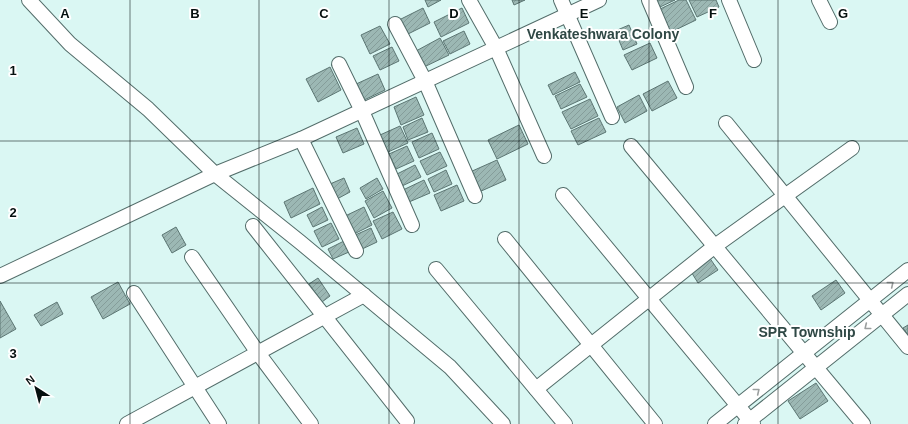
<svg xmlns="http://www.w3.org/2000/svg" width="908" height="424" font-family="Arial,sans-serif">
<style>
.building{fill:url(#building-hatch);stroke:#5c7673}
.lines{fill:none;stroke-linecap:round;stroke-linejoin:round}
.street-casing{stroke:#536d6a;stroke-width:16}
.street{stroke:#fff;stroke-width:14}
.oneway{stroke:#9b9f9f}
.grid{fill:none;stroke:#06100f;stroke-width:1;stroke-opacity:0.55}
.labels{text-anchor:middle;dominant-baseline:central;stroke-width:4;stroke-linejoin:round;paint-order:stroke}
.neighbourhood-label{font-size:14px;font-weight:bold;fill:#2f4845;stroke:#fff}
.grid-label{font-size:13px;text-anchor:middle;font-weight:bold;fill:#06100f;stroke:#fff;stroke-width:4;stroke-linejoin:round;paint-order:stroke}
</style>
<defs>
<pattern id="building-hatch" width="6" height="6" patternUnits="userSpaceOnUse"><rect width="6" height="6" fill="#9cb8b4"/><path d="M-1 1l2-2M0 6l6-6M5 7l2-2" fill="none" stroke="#859d9a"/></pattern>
</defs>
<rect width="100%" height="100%" fill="#daf7f3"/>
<g class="building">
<polygon points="425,0 441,0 428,7"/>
<polygon points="512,0 525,0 514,5"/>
<polygon points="656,0 675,0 660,7"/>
<polygon points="679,0 686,0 696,20 669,33 658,10"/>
<polygon points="689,0 716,0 719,7 697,17"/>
<polygon points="423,8 430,23 404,36 397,21"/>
<polygon points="462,8 469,23 441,37 434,22"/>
<polygon points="629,25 637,44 623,50 615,31"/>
<polygon points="380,26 390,44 370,54 361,35"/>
<polygon points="464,31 470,44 450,54 443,41"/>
<polygon points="440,38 449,55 424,67 416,51"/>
<polygon points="650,43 657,58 632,70 624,55"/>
<polygon points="392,47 399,61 380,70 373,56"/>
<polygon points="330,67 341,90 318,102 306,79"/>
<polygon points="575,72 580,82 553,95 548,85"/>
<polygon points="378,74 385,90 362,101 354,85"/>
<polygon points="668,81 677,98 652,111 643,94"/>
<polygon points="580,84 587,97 561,109 555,96"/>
<polygon points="639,95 647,111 625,123 617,107"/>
<polygon points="416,97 424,115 401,125 394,107"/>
<polygon points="590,99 598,116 571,129 562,112"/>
<polygon points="422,118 428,132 408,140 403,127"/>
<polygon points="599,118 606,132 578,145 571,131"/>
<polygon points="519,125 528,144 497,159 488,140"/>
<polygon points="400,126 408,143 388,152 380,135"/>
<polygon points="357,128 364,144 343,153 336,137"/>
<polygon points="432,133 439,149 419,158 412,142"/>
<polygon points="407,146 414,161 396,169 389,154"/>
<polygon points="440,152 447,166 427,175 420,161"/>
<polygon points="497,160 506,180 479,192 470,172"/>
<polygon points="415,165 421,177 402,186 397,174"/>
<polygon points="446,170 452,184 434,192 428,179"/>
<polygon points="344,178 350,192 337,199 330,184"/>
<polygon points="377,178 383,189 366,199 360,188"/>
<polygon points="424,180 430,193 409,202 403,190"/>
<polygon points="457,185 464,201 441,211 434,195"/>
<polygon points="313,188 320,204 291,218 284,202"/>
<polygon points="383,191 392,208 374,218 365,201"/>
<polygon points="322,207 328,220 313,227 307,215"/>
<polygon points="364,207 372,225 352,235 343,217"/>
<polygon points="393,212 402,229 382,239 373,221"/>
<polygon points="331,223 339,239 322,247 314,231"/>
<polygon points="176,227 186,245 172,253 162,235"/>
<polygon points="371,228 377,242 360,250 353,236"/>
<polygon points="344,241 349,252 333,259 328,249"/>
<polygon points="709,257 718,270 698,283 690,270"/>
<polygon points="318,278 330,296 322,302 309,284"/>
<polygon points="836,280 845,293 821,310 812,296"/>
<polygon points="118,282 130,304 103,319 91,297"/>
<polygon points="0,301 16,329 0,338"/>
<polygon points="57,302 63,314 41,326 34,315"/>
<polygon points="908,325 908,335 903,328"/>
<polygon points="816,383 828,401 800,419 788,401"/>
</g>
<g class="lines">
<g class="street-casing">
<g id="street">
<polyline points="29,0 70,44 148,109 215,174 300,242 450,367 503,424"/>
<polyline points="469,0 496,48 544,156"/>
<polyline points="561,0 612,117"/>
<polyline points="649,0 686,87"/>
<polyline points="729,0 754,60"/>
<polyline points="819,0 830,22"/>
<polyline points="395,24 425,81 475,196"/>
<polyline points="339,64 362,111 412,225"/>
<polyline points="726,123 908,347"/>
<polyline points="301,139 356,251"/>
<polyline points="631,146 863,424"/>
<polyline points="563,195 753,424"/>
<polyline points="253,226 407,421"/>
<polyline points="505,239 655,424"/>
<polyline points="192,257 258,353 311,424"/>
<polyline points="436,269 565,424"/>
<polyline points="0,276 215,174 301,139 599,0"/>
<polyline points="134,293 219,424"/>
<polyline points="536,389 715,246 852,148"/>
<polyline points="127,424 364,295"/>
<polyline points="715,424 908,270"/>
<polyline points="745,424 908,294"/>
</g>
</g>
<use href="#street" class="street"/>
</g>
<defs><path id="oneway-chevron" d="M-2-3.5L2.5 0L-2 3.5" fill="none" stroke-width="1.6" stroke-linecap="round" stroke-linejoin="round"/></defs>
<g class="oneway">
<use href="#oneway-chevron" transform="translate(891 284) rotate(-39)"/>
<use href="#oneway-chevron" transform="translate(867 327) rotate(141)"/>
<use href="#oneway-chevron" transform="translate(757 391) rotate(-39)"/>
</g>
<path class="grid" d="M 130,0 L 130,424M 259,0 L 259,424M 389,0 L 389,424M 519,0 L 519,424M 649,0 L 649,424M 778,0 L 778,424M 0,141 L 908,141M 0,283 L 908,283"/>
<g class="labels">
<g class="neighbourhood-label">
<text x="603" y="34">Venkateshwara Colony</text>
<text x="807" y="332">SPR Township</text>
</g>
</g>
<g class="grid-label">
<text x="65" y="18">A</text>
<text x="195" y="18">B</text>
<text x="324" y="18">C</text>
<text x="454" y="18">D</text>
<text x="584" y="18">E</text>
<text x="713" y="18">F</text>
<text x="843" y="18">G</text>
<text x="13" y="75">1</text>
<text x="13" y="217">2</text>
<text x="13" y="358">3</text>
</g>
<g transform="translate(36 388) rotate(324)" stroke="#ffffff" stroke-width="3" paint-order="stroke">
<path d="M0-3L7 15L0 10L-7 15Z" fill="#06100f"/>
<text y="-6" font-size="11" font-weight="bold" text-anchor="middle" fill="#06100f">N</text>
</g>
</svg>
